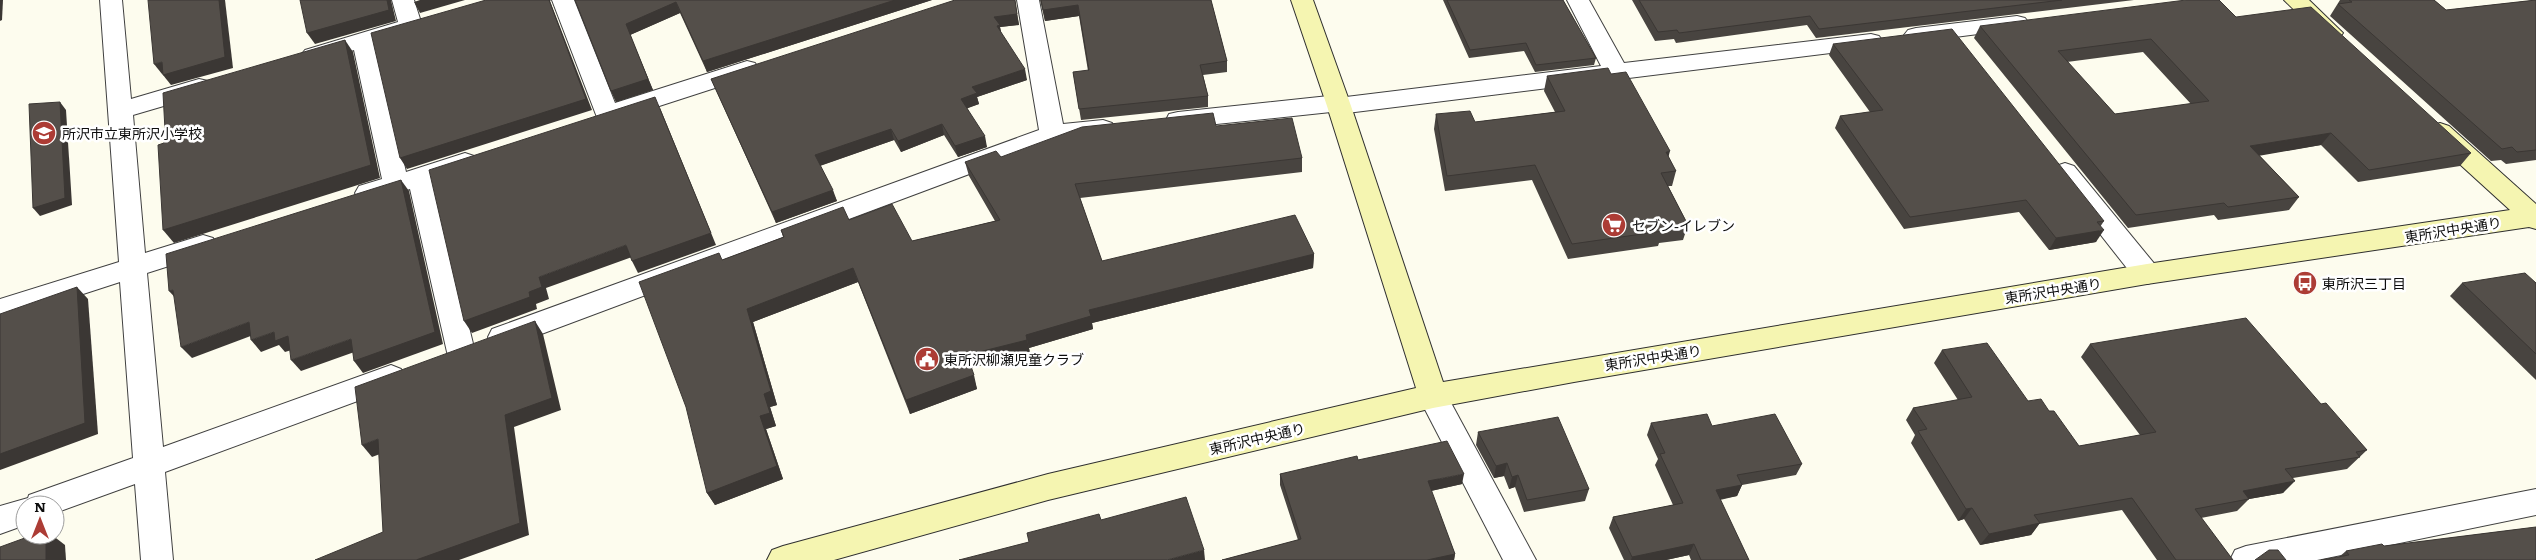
<svg xmlns="http://www.w3.org/2000/svg" width="2536" height="560" font-family="Literata,'Noto Sans JP',serif">
<style>
.lines{fill:none;stroke-linecap:round;stroke-linejoin:round}
.street-casing{stroke:#404040;stroke-width:2}
.secondary-casing{stroke:#2f2f2f;stroke-width:2}
.street{fill:#fff;fill-rule:evenodd}
.secondary{fill:#f5f5b1;fill-rule:evenodd}
.wall{fill:#484440;fill-rule:evenodd}
.shaded-wall{fill:#3b3734}
.building{fill:#544f4a;stroke:#3b3734;fill-rule:evenodd}
.labels{text-anchor:middle;dominant-baseline:central;stroke-width:5;stroke-linejoin:round;paint-order:stroke}
.poi-label{font-size:14px;fill:#0d0d0d;stroke:#fff;text-anchor:start}
.street-label{font-size:14px;fill:#0d0d0d;stroke:#fff}
</style>
<rect width="100%" height="100%" fill="#fdfcee"/>
<g class="lines">
<g class="street-casing">
<g id="street">
<polygon points="100,0 122,0 131,99 199,79 208,81 211,87 208,93 133,115 145,253 203,235 213,238 216,245 213,252 147,273 163,447 391,365 401,369 406,377 401,385 165,472 173,560 141,560 135,484 55,513 55,505 25,505 25,525 0,534 0,506 28,498 29,495 133,458 120,282 0,321 0,299 119,262"/>
<polygon points="392,0 414,0 422,25 416,31 376,43 406,172 465,153 474,156 478,162 474,168 434,181 475,352 471,360 461,363 451,360 447,352 410,189 368,202 359,200 355,193 359,186 382,179 354,50 313,63 305,60 301,55 305,50 398,22"/>
<polygon points="552,0 574,0 615,103 747,61 755,63 759,69 755,75 616,120 607,122 598,120"/>
<polygon points="1017,0 1039,0 1063,124 1103,120 1112,123 1115,129 1112,135 1055,142 512,345 502,348 492,345 488,337 492,329 1039,130"/>
<polygon points="1567,0 1589,0 1624,63 1871,34 1879,36 1883,41 1879,46 1871,48 1339,114 1331,112 1178,128 1169,126 1166,120 1169,114 1178,112 1338,95 1346,97 1601,66"/>
<polygon points="2017,16 2025,18 2029,23 2025,28 1916,42 1908,40 1904,35 1908,30 1916,28"/>
<polygon points="2065,163 2074,166 2157,267 2161,274 2157,281 2147,284 2137,281 2056,178 2052,172 2056,166"/>
<polygon points="1433,384 1443,388 1536,560 1503,560 1418,396 1423,388"/>
<polygon points="2536,489 2536,515 2317,560 2230,560 2235,550 2246,546"/>
</g>
</g>
<g class="secondary-casing">
<g id="secondary">
<polygon points="1291,0 1313,0 1351,106 1443,382 2147,264 2510,210 2431,138 2428,132 2431,126 2440,123 2449,126 2536,204 2536,229 2529,227 2147,284 1574,382 1433,408 1048,500 834,560 767,560 772,550 783,546 1048,474 1416,388 1327,106"/>
<polygon points="2284,0 2309,0 2343,33 2339,38 2331,40 2323,38"/>
</g>
</g>
<use href="#street" class="street"/>
<use href="#secondary" class="secondary"/>
</g>
<g class="wall">
<polygon points="575,0 932,0 707,72 680,13 630,35 653,90 616,102 611,91"/>
<polygon points="1015,0 1019,25 1000,27 1001,33 1027,80 977,97 979,104 967,108 987,147 958,157 944,135 901,152 894,140 820,166 837,201 776,223 711,79"/>
<polygon points="1040,0 1211,0 1227,61 1227,72 1203,75 1208,96 1208,107 1081,120 1073,72 1088,71 1079,16 1045,21"/>
<polygon points="1443,0 1563,0 1596,58 1594,65 1535,72 1524,51 1469,58"/>
<polygon points="1632,0 2134,0 1816,38 1807,25 1676,43 1674,39 1655,41"/>
<polygon points="2340,0 2434,0 2446,10 2536,0 2536,160 2506,164 2501,160 2491,161 2330,16"/>
<path d="M 2236,17 L 2471,153 L 2460,166 L 2358,182 L 2321,145 L 2259,155 L 2299,197 L 2289,210 L 2218,220 L 2214,215 L 2128,228 L 1974,38 L 1980,26 ZM 2143,52 L 2191,104 L 2115,114 L 2067,62 Z"/>
<polygon points="1833,44 2104,221 2100,227 2096,242 2049,250 2019,212 1904,229 1835,128 1840,116 1870,112 1829,55"/>
<polygon points="1611,74 1668,157 1676,171 1672,186 1668,186 1688,225 1683,240 1659,243 1658,246 1568,259 1532,180 1445,191 1434,129 1436,114 1475,122 1555,112 1544,91 1547,76"/>
<polygon points="1216,126 1302,158 1302,172 1080,198 1102,261 1314,254 1313,268 1092,323 1093,329 1029,348 1030,353 971,368 977,389 910,414 858,282 753,322 777,405 770,407 776,426 766,429 783,479 715,505 707,493 722,260 783,237 781,230 849,220 912,241 995,221 969,176 965,162"/>
<polygon points="2462,283 2536,283 2536,380 2450,296"/>
<polygon points="2090,344 2321,404 2367,450 2347,469 2293,478 2283,493 2249,499 2237,511 2201,518 2233,560 2157,560 2122,510 2039,524 2031,535 1980,545 1964,519 1958,521 1911,443 1915,435 1906,420 1913,408 1958,400 1934,363 1942,350 2028,401 2049,411 2079,446 2140,435 2081,357"/>
<polygon points="1651,423 1712,426 1802,464 1796,475 1742,485 1737,496 1720,500 1749,560 1691,560 1689,555 1666,560 1624,560 1609,528 1613,517 1673,505 1655,465 1658,459 1647,435"/>
<polygon points="1478,432 1589,489 1585,501 1524,512 1515,487 1509,489 1504,476 1494,478 1476,445"/>
<polygon points="1358,460 1462,484 1431,491 1455,554 1454,560 1222,560 1298,540 1280,485 1280,474"/>
<polygon points="2536,527 2339,557 2346,551"/>
</g>
<g class="shaded-wall">
<polygon points="0,0 3,0 2,20 0,21"/>
<polygon points="219,0 225,0 233,68 171,85 163,75"/>
<polygon points="387,0 391,0 396,21 315,44 307,33"/>
<polygon points="420,0 465,0 420,13 414,2"/>
<polygon points="549,0 551,0 550,1 592,110 407,169 400,158"/>
<polygon points="895,0 932,0 707,72 703,61"/>
<polygon points="676,2 680,13 630,35 653,90 616,102 611,91 626,24"/>
<polygon points="1078,5 1079,16 1045,21 1043,10"/>
<polygon points="1017,14 1019,25 1000,27 1002,36 999,37 994,17"/>
<polygon points="345,40 353,52 380,178 174,243 163,230"/>
<polygon points="162,62 170,72 162,74 154,64"/>
<polygon points="1025,69 1027,80 977,97 979,104 963,110 961,99 972,87"/>
<polygon points="60,102 66,110 72,205 40,216 33,208"/>
<polygon points="660,108 716,245 638,273 632,261"/>
<polygon points="942,124 944,135 901,152 898,141"/>
<polygon points="891,129 894,140 819,166 815,155"/>
<polygon points="2331,133 2321,145 2241,159 2250,146"/>
<polygon points="985,136 987,147 958,157 955,146"/>
<polygon points="1670,151 1666,166 1666,152"/>
<polygon points="401,180 409,191 443,344 363,373 354,361"/>
<polygon points="833,190 837,201 776,223 772,212"/>
<polygon points="2104,230 2096,242 2049,250 2056,238"/>
<polygon points="626,245 632,257 546,288 549,299 536,304 537,309 472,333 464,321 529,292 539,277"/>
<polygon points="1314,254 1313,268 1092,323 1093,329 1029,348 1026,335 1089,310"/>
<polygon points="853,268 858,282 753,322 777,405 770,407 776,426 766,429 783,479 715,505 707,493 760,416 764,394 747,309"/>
<polygon points="77,287 88,299 98,434 0,470 0,454"/>
<polygon points="173,290 180,303 169,291"/>
<polygon points="535,321 543,334 561,410 514,427 529,535 459,560 416,560"/>
<polygon points="249,322 259,333 192,358 181,347"/>
<polygon points="274,332 288,336 298,348 285,352 279,345 261,352 251,340"/>
<polygon points="351,339 360,350 301,371 291,360"/>
<polygon points="1027,340 1030,353 971,368 967,355"/>
<polygon points="974,375 977,389 910,414 906,400"/>
<polygon points="378,439 388,451 372,457 362,445"/>
<polygon points="1507,463 1504,476 1494,478 1496,466"/>
<polygon points="1464,474 1462,484 1426,492 1428,481"/>
<polygon points="1518,475 1515,487 1509,489 1512,477"/>
<polygon points="2295,481 2283,493 2232,502 2243,491"/>
<polygon points="1742,485 1737,496 1710,501 1716,490"/>
<polygon points="1972,508 1964,519 1958,521 1966,509"/>
<polygon points="2040,523 2031,535 1980,545 1989,534"/>
<polygon points="46,535 52,535 65,545 66,560 46,560"/>
<polygon points="1694,544 1689,555 1666,560 1631,560 1632,557"/>
<polygon points="1204,550 1205,560 1167,560"/>
<polygon points="1455,554 1454,560 1427,560"/>
</g>
<g class="building">
<polygon points="148,0 219,0 225,57 163,75 162,62 154,64"/>
<polygon points="300,0 387,0 389,10 307,33"/>
<polygon points="486,0 549,0 586,99 400,158 371,33"/>
<polygon points="575,0 895,0 703,61 676,2 626,24 648,79 611,91"/>
<polygon points="955,0 1015,0 1017,14 994,17 1000,25 997,26 1025,69 972,87 977,93 961,99 985,136 955,146 942,124 898,141 891,129 815,155 833,190 772,212 711,79"/>
<polygon points="1041,0 1211,0 1227,61 1200,65 1208,96 1079,109 1073,72 1089,70 1078,5 1043,10"/>
<polygon points="1447,0 1563,0 1596,58 1536,65 1526,43 1470,50"/>
<polygon points="1639,0 2062,0 1819,29 1810,16 1679,33 1677,30 1658,32"/>
<path d="M 2186,0 L 2219,0 L 2236,17 L 2311,7 L 2471,153 L 2369,170 L 2331,133 L 2250,146 L 2299,197 L 2228,207 L 2224,203 L 2136,215 L 1980,26 ZM 2151,39 L 2209,101 L 2115,114 L 2058,51 Z"/>
<polygon points="2349,0 2434,0 2446,10 2536,0 2536,150 2517,152 2512,147 2502,149 2338,4 2352,2"/>
<polygon points="1952,29 2104,221 2097,222 2104,230 2056,238 2026,200 1910,217 1840,116 1883,110 1833,44"/>
<polygon points="345,40 371,165 163,230 158,145 164,143 165,130 163,93"/>
<polygon points="1608,68 1611,74 1626,72 1670,151 1666,152 1676,171 1661,173 1688,225 1661,228 1663,231 1572,244 1535,165 1447,176 1436,114 1470,111 1475,122 1565,111 1547,76"/>
<polygon points="655,97 711,233 632,261 626,245 539,277 542,287 529,292 530,297 464,321 429,170"/>
<polygon points="60,102 65,198 33,208 29,104"/>
<polygon points="1213,113 1216,126 1292,118 1302,158 1075,184 1102,261 1295,215 1314,254 1089,310 1091,316 1026,335 1027,340 967,355 974,375 906,400 853,268 747,309 771,391 764,394 770,413 760,416 777,466 707,493 686,407 639,282 719,253 722,260 784,237 781,230 843,207 849,220 892,204 912,241 1000,220 965,162 996,151 1001,157 1082,127"/>
<polygon points="401,180 435,332 354,361 351,339 291,360 288,336 275,341 274,332 251,340 249,322 181,347 173,290 169,291 166,254"/>
<polygon points="2525,273 2536,283 2536,354 2462,283"/>
<polygon points="77,287 85,423 0,454 0,314"/>
<polygon points="2246,318 2321,404 2326,403 2367,450 2356,452 2360,457 2285,469 2295,481 2243,491 2249,499 2195,509 2233,560 2176,560 2132,498 2034,515 2040,523 1989,534 1972,508 1966,509 1918,431 1927,429 1913,408 1972,397 1942,350 1987,343 2028,401 2041,399 2049,411 2054,411 2079,446 2156,432 2090,344"/>
<polygon points="535,321 552,398 505,415 520,523 416,560 315,560 383,532 378,439 362,445 355,387"/>
<polygon points="1707,414 1712,426 1775,414 1802,464 1737,475 1742,485 1716,490 1749,560 1701,560 1694,544 1632,557 1613,517 1683,503 1660,454 1665,453 1651,423"/>
<polygon points="1558,417 1589,489 1527,500 1518,475 1512,477 1507,463 1496,466 1478,432"/>
<polygon points="1447,441 1464,474 1428,481 1455,554 1427,560 1222,560 1301,539 1280,474 1357,456 1358,460"/>
<polygon points="1186,497 1204,550 1167,560 959,560 1029,542 1027,533 1099,514 1101,520"/>
<polygon points="2536,527 2536,560 2321,560 2349,555 2346,551 2382,544 2384,546"/>
<polygon points="33,535 46,535 46,560 0,560 0,547"/>
<polygon points="2269,550 2278,550 2286,560 2255,560"/>
</g>
<defs>
<g id="school-disc" transform="scale(1.25)"><circle r="9.5" fill="#ac3c35" stroke="#fff"/><path d="M0-5L7-2L0 1L-7-2ZM-4 1L0 2.5L4 1V4Q0 6-4 4Z" fill="#fff"/></g>
<g id="supermarket-disc" transform="scale(1.25)"><circle r="9.5" fill="#ac3c35" stroke="#fff"/><path d="M-6-5.5h2.5l.6 2H6L4.5 2H-2.5L-4.4-4H-6ZM-1.5 3.2a1.3 1.3 0 1 0 .1 0ZM3 3.2a1.3 1.3 0 1 0 .1 0Z" fill="#fff"/></g>
<g id="bus-disc" transform="scale(1.25)"><circle r="9.5" fill="#ac3c35" stroke="#fff"/><path d="M-5-6H5V4H4V6H2V4H-2V6H-4V4H-5ZM-3.5-4V0h7V-4ZM-3.5 1.2v1.5H-2V1.2ZM2 1.2v1.5H3.5V1.2Z" fill="#fff"/></g>
<g id="civic-disc" transform="scale(1.25)"><circle r="9.5" fill="#ac3c35" stroke="#fff"/><path d="M-.6-6.5H3V-4.5H.6V-3L4-1V1h2V6H-6V1h2V-1L-.6-3ZM-1.2 2.5V6h2.4V2.5Z" fill="#fff"/></g>
</defs>
<g fill-rule="evenodd">
<use href="#school-disc" x="44" y="133"/>
<use href="#supermarket-disc" x="1614" y="225"/>
<use href="#bus-disc" x="2305" y="283"/>
<use href="#civic-disc" x="927" y="359"/>
</g>
<g class="labels">
<g class="poi-label">
<text x="62" y="133">所沢市立東所沢小学校</text>
<text x="1632" y="225">セブン-イレブン</text>
<text x="2322" y="283">東所沢三丁目</text>
<text x="944" y="359">東所沢柳瀬児童クラブ</text>
</g>
<g class="street-label">
<text transform="translate(2453 229) rotate(-9)">東所沢中央通り</text>
<text transform="translate(2053 290) rotate(-9)">東所沢中央通り</text>
<text transform="translate(1653 357) rotate(-9)">東所沢中央通り</text>
<text transform="translate(1257 438) rotate(-13)">東所沢中央通り</text>
</g>
</g>
<g transform="translate(40 520)"><circle r="24" fill="#ffffff" stroke="#9e9e9e"/>
<path d="M0-4L9 19L0 12L-9 19Z" fill="#ac3c35"/>
<text y="-8" font-size="14" font-weight="bold" text-anchor="middle" fill="#0d0d0d">N</text>
</g>
</svg>
